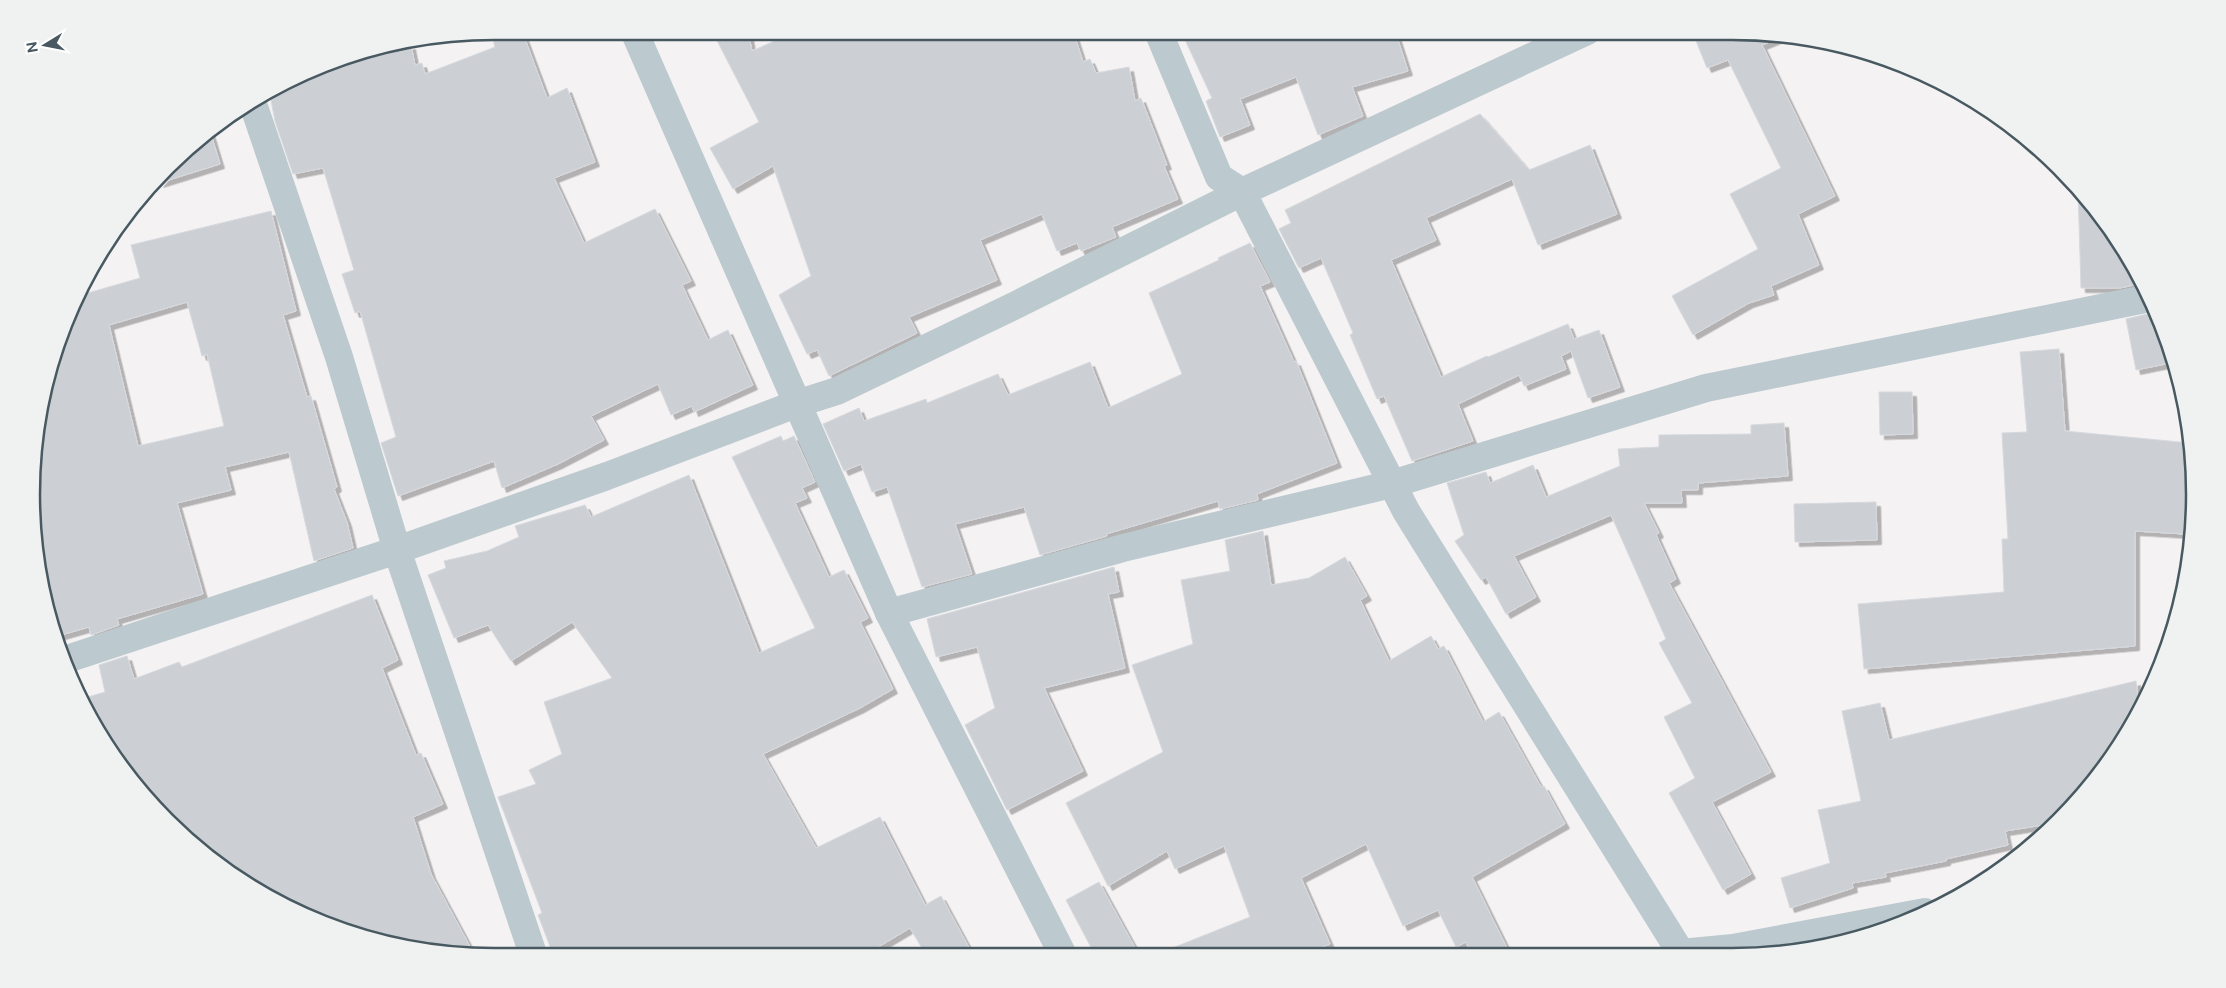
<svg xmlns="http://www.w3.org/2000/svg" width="2226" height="988" font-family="'Public Sans',sans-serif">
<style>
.building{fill:#ccd0d5;stroke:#d6d9de;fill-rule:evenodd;filter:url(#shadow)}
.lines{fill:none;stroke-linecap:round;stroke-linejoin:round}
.minor{stroke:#bcc9cf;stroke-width:28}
.tertiary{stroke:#bcc9cf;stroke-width:28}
.rim{fill:none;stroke:#485961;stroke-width:2.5}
</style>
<defs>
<filter id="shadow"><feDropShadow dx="4.5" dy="4.5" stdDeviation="0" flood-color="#0004"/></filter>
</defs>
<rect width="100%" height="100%" fill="#f4f2f2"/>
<g class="building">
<polygon points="522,31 547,98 567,88 595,162 554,178 584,243 655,209 691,281 682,285 708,340 728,330 753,385 694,412 692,406 671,415 658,384 591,416 604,440 558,464 502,488 494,461 398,496 381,443 396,437 360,311 355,313 342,274 354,270 323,168 293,174 275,121 269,90 345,56 411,45 415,65 422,63 425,74 495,47 491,32"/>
<polygon points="712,31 748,31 752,51 797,31 1073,31 1083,62 1090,59 1096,73 1129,67 1135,101 1141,98 1167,165 1164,166 1178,199 1112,227 1116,237 1081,251 1077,243 1057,251 1042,214 980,240 997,280 909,317 917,333 829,376 817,350 807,354 779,295 811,276 773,166 733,189 710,148 759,122"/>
<polygon points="1181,31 1395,31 1408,71 1352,87 1363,116 1318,135 1296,77 1240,99 1250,125 1220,137 1206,101 1212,98"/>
<polygon points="1692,31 1732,31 1777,39 1762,45 1835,196 1798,214 1819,265 1771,286 1774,295 1749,303 1693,335 1672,296 1758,249 1730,194 1781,168 1728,60 1707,68"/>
<polygon points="1480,114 1529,170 1590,145 1617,214 1538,245 1512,179 1426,218 1436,240 1391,260 1441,377 1487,356 1488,357 1568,324 1574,339 1599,330 1620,387 1588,398 1571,351 1561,356 1566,369 1524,386 1519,375 1458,404 1473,441 1412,461 1384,396 1377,399 1350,335 1353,333 1321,258 1299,268 1279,229 1291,223 1285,210"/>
<polygon points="210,131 220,164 159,183 189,146"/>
<polygon points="2078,189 2099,213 2143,283 2120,288 2081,288"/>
<path d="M 271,211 L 296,311 L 283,315 L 307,397 L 311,396 L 337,487 L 334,489 L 347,522 L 353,548 L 314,561 L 289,452 L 225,467 L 231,490 L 177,503 L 203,594 L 117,619 L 119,625 L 91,635 L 89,627 L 54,637 L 35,555 L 40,404 L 81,295 L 140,278 L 131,245 ZM 187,302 L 202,356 L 207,354 L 224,426 L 138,446 L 109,325 Z"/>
<polygon points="1250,243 1270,282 1260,286 1294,362 1296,361 1337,463 1257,494 1258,500 1220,509 1218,501 1106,534 1107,536 1040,555 1024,507 955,524 972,574 922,587 887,487 872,492 861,464 844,471 823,424 859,408 864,421 926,399 927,403 998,374 1008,395 1090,362 1108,408 1182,374 1149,293 1219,260 1218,258"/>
<polygon points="2156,312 2175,362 2136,370 2126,319"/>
<polygon points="2059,349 2065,431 2190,443 2194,464 2193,491 2187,490 2185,534 2135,531 2135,646 1864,669 1858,604 2004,592 2002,539 2008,539 2002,433 2027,432 2020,352"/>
<polygon points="1879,392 1912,392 1913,434 1880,435"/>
<polygon points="1784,423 1788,476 1698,483 1698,490 1681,490 1682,503 1644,503 1659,533 1656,535 1676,579 1669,583 1771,772 1712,802 1751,874 1723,890 1669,793 1695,778 1664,717 1692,703 1659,643 1666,639 1611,515 1514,556 1536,597 1506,614 1486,577 1481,580 1455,541 1464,535 1447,483 1486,472 1490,483 1533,465 1546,497 1620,466 1618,449 1659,447 1659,435 1751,434 1751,425"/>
<polygon points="781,436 783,441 794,436 815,482 802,488 807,498 795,503 829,577 844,570 868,618 860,622 893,689 860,708 763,754 816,848 880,817 925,905 941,896 973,955 926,955 910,928 863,956 554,957 538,915 542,913 498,797 536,784 529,770 562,754 544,702 612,678 572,622 511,661 488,625 454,638 428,575 446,568 444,561 487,551 519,537 515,526 585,505 591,517 689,475 759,653 815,628 732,457"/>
<polygon points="1876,502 1877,540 1795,542 1794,504"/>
<polygon points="1263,531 1271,585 1309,578 1345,557 1367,596 1360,600 1389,661 1431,636 1438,649 1444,646 1483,722 1499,712 1541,787 1544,786 1565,824 1472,877 1510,954 1471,954 1466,942 1456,947 1438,910 1403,926 1366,844 1301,878 1330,944 1306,954 1161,955 1160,953 1250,917 1224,846 1175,869 1167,851 1108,886 1066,803 1163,752 1132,665 1193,644 1181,580 1230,571 1225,540"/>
<polygon points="1114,567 1119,592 1108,594 1125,668 1044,688 1083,771 1007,810 965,725 995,708 977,647 936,657 927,619"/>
<polygon points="372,595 398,660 382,668 416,755 421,753 443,804 413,817 431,874 474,954 345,932 263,895 189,842 93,725 81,699 105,692 99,665 127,656 134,679 179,662 182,667"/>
<polygon points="2136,681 2139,706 2117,751 2049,824 2005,831 2008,845 1946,859 1946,861 1885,873 1886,877 1852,883 1853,888 1790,908 1781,878 1830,863 1818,810 1861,801 1842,711 1880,703 1889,740"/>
<polygon points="1099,882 1139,955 1095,955 1066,900"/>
</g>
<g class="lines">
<g class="minor">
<polyline points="634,31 889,613 1063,955"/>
<polyline points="1158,31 1219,177 1242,192 1406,511 1681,953"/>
<polyline points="252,101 339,357 397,550 534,957"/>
<polyline points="889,613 1123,548 1392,484 1706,388 2150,298"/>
<polyline points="1681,953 1733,948 1925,912"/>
</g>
<polyline class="tertiary" points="64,660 397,550 607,476 796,404 837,391 1018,304 1242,192 1587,31"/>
</g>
<path d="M0 0H2226V988H0ZM494 40H1732A454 454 0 0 1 2186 494V494A454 454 0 0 1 1732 948H494A454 454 0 0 1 40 494V494A454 454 0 0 1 494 40Z" fill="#f0f2f2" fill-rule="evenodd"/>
<path class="rim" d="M494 40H1732A454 454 0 0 1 2186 494V494A454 454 0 0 1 1732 948H494A454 454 0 0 1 40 494V494A454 454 0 0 1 494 40Z"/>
<g transform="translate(45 45) rotate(260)" stroke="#ffffff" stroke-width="4" paint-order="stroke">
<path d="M0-4L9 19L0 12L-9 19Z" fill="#485961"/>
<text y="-8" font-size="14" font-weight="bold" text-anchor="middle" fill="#485961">N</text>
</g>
</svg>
